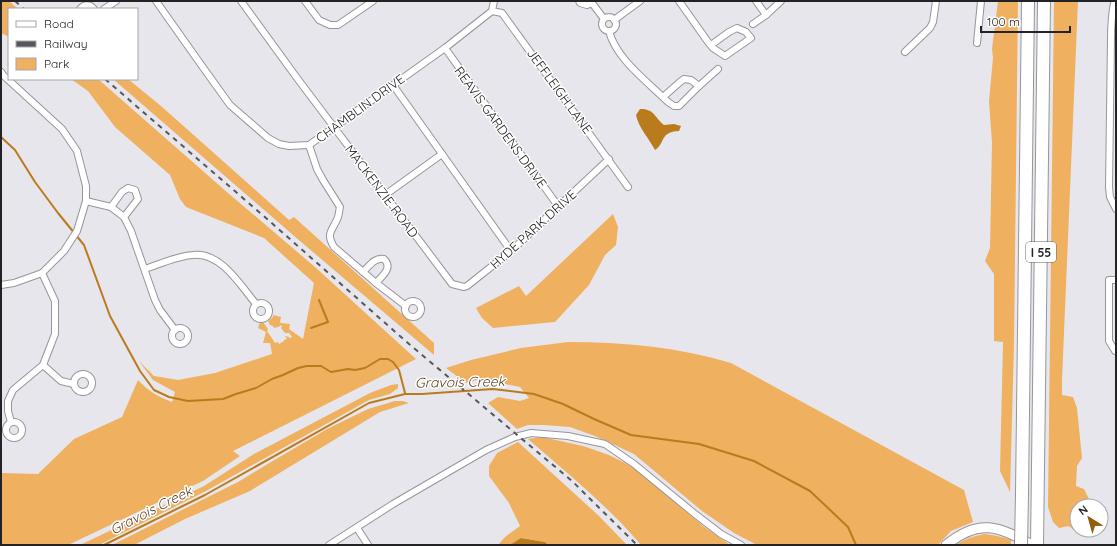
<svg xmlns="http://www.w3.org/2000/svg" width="1117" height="546" font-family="Quicksand,sans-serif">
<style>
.green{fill:#efb060}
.water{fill:#ba7b1d}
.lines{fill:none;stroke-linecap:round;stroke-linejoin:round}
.stream{stroke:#ba7b1d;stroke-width:2}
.street-casing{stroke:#96959b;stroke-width:8}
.secondary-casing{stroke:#96959b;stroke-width:11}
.highway-casing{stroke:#96959b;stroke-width:14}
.street{stroke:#fff;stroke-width:6}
.secondary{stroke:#fff;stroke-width:9}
.highway{stroke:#fff;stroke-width:12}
.rail{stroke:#57565a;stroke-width:2;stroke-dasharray:5 5;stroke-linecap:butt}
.highway-bridge-casing{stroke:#96959b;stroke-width:14;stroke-linecap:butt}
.highway-bridge{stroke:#fff;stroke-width:12}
.labels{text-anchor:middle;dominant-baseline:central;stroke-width:3;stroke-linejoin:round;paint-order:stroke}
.shield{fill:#fff;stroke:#656466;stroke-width:1}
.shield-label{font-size:12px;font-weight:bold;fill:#232225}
.street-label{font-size:13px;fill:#232225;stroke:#fff}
.water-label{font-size:14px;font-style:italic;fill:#614522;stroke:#fff}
</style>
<rect width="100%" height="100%" fill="#e7e6ec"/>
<g class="green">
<polygon points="1,1 9,1 18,9 9,9 9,37 1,33"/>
<polygon points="998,1 1018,1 1014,344 1010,492 1000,471 1003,342 994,341 994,274 985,261 990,248 992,143 989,101 993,58 992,49"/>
<polygon points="1054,1 1078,1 1062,380 1062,395 1073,397 1077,408 1082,458 1077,466 1076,486 1084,489 1090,501 1086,506 1077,506 1077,533 1069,526 1059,528 1053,522 1048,507"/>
<path d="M 71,79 L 98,79 L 228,193 L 315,267 L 416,359 L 233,451 L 240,456 L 203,481 L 68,545 L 1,545 L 1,473 L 38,474 L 74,439 L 122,417 L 138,380 C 147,390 158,397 172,402 L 175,392 L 153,380 L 139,361 L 154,376 L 178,380 L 215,373 L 272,354 L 270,343 L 263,343 L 266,332 L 258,328 L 260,322 L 263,322 L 268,329 L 267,331 L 275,343 L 278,342 L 279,344 L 284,341 L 284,340 L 287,339 L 285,336 L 286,336 L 291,338 L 292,337 L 289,333 L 285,333 L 281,328 L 282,326 L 282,325 L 278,327 L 274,328 L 273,326 L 270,325 L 268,321 L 273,317 L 273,315 L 281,317 L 280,322 L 281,323 L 290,324 L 289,329 L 303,339 L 314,283 L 264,238 L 186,207 L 180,199 L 170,175 L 115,127 L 88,91 Z"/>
<polygon points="113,79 128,79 161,106 289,220 294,217 434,343 434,355 300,241"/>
<polygon points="613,214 618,227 616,245 605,255 589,285 555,322 493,328 482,318 476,308 519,286 526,296"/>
<path d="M 568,342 C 623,342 678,347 731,363 L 964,490 L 973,522 L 951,531 L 938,545 L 757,545 L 734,533 L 702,511 L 634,454 L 595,436 L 570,427 L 544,425 L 528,425 L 517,429 L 488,403 L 498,397 L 520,401 L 529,398 L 520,387 L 480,379 L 466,383 L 446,368 L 471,360 L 521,348 Z"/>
<polygon points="398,384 398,388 390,394 369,400 206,491 99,545 80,545 204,486 254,454 370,393 391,385"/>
<polygon points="395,401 403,401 409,403 380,412 250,491 185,519 134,545 112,545 238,482 266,465 327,429 368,409"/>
<path d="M 542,437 L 583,446 L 609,455 L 633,467 L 703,526 L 730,545 L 641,545 C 608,506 567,473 528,439 Z"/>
<polygon points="518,442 599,516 627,545 548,545 545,542 522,538 510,545 498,545 505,537 520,526 509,503 489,476 489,466 497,453"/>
<path d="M 985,534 C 994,535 1003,537 1011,540 L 1011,545 L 956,545 C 965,539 973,536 985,534 Z"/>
</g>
<g class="water">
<path d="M 640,109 C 655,109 654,117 664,125 L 674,124 L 681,126 L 679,131 C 659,132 666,143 655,150 C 649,138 639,129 636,115 Z"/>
<polygon points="521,538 545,542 548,545 510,545"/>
</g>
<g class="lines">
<g class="stream">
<polyline points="1,137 15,150 35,182 58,213 84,245 110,316 140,371 154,390 169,397 188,401 223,399 236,394 256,388 272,379 283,375 298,368 307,366 321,366 331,372 348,369 355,370 365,368 380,359 388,359 393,362 399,370 405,393"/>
<polyline points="311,328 328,322 319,300"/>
<polyline points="104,545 205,495 369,403 405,394 422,394 493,389 534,394 563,404 594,419 631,435 699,444 754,461 810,491 848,527 856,545"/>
</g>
<g class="street-casing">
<g id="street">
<polyline points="156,1 202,66 230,105 268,138 279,144 289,146 309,145 445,48 492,11"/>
<polyline points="241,1 297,78 452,284 464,287 467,286 511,251 609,159"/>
<polyline points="305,1 319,20 330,25 338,25 373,1"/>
<polyline points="494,1 492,11 502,13 628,187"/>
<polyline points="579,1 580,3 587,5 592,3"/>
<polyline points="679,1 708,42 713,48 725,56 751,38 746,32 737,28 729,32 711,45"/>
<polyline points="756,1 766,15"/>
<path d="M 1115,1 C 1112,7 1111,29 1111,38 L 1109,187 L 1110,197 L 1116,209"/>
<polyline points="592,3 604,19"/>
<path d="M 80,9 C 84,4 90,4 94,9"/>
<polyline points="104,9 116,1"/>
<circle cx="609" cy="24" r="7"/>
<polyline points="614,20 640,1"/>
<polyline points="753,24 766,15 781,1"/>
<path d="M 609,31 C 616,59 648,82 668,102 L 674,106 L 679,106 L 699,86 L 691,80 L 684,79 L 680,82 L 663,97"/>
<polyline points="977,43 981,1"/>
<polyline points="445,48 558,206"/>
<polyline points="905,52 930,28 933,22 936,1"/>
<polyline points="1,72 3,75 62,129 77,151 86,186 86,201 77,231 64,251 42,273 14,283 1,285"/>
<polyline points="393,85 511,251"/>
<polyline points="699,86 718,69"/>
<path d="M 309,145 L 317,169 L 323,180 L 340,207 C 339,211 339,214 338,217 C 333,231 325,232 334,247 L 376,283 L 406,306"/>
<polyline points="385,195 442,154"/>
<polyline points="86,201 111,207 124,217 131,231 155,300 160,310 175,330"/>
<polyline points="111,207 122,192 128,188 135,190 138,199 124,217"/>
<path d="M 145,269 C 160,264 177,256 193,255 C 220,251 241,286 256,304"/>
<path d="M 363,272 C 369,266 375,257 384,259 C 393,268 383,275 376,283"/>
<polyline points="1116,280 1109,280 1109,341 1115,351 1116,351"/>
<circle cx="413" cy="309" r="8"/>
<circle cx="261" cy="311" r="8"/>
<circle cx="180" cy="336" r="8"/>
<polyline points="43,365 61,381 74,384"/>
<circle cx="83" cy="383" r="9"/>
<circle cx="14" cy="430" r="8"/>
<polyline points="11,422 8,411 8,401 13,390 43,365 55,334 55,301 42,273"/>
<polyline points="357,528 368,545"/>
<polyline points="329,545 393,504 486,450 515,437 531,433 568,436 605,444 634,464 695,514 721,534 741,545"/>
</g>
</g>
<g class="secondary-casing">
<path id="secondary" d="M 946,545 C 979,518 998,526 1032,545"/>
</g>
<g class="highway-casing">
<g id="highway">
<polyline points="1022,494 1028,1"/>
<polyline points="1037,545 1044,1"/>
</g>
</g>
<use href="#street" class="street"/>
<use href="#secondary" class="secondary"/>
<use href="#highway" class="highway"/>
<g class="rail">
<polyline points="15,1 24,9"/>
<polyline points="105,79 266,218 409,344 572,481 637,545"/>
</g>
<g class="highway-bridge-casing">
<polyline id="highway-bridge" points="1021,545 1022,494"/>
</g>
<use href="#highway-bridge" class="highway-bridge"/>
</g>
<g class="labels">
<rect class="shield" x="1026" y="242" width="30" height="20" rx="3"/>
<g class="shield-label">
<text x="1041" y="252">I 55</text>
</g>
<g class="street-label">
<text transform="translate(560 91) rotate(54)">JEFFLEIGH LANE</text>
<text transform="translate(360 108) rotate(-36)">CHAMBLIN DRIVE</text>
<text transform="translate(501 127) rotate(54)">REAVIS GARDENS DRIVE</text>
<text transform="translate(382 191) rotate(53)">MACKENZIE ROAD</text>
<text transform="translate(533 229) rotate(-42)">HYDE PARK DRIVE</text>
</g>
<g class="water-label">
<text transform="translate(460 382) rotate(-1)">Gravois Creek</text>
<text transform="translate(151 510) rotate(-27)">Gravois Creek</text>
</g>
</g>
<rect width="1117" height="546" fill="none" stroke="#232225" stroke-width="4"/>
<rect x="8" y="8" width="130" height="72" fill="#ffffff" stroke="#a7a7a8"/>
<rect x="16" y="21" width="20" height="6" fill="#ffffff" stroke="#a7a7a8"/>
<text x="44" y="28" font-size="12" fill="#232225">Road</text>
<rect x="16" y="41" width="20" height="6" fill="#57565a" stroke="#a7a7a8"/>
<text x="44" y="48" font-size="12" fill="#232225">Railway</text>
<rect x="16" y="58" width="20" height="12" fill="#efb060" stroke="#a7a7a8"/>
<text x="44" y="68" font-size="12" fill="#232225">Park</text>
<g transform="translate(1089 518) rotate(323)"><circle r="19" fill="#ffffff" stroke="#a7a7a8"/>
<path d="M0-3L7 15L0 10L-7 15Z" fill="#905d0c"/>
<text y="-6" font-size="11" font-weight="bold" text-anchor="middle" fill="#232225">N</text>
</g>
<path d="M981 26v6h89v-6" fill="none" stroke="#232225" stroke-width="2"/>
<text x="987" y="26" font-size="12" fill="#232225" stroke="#ffffff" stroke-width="3" paint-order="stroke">100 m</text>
</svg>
